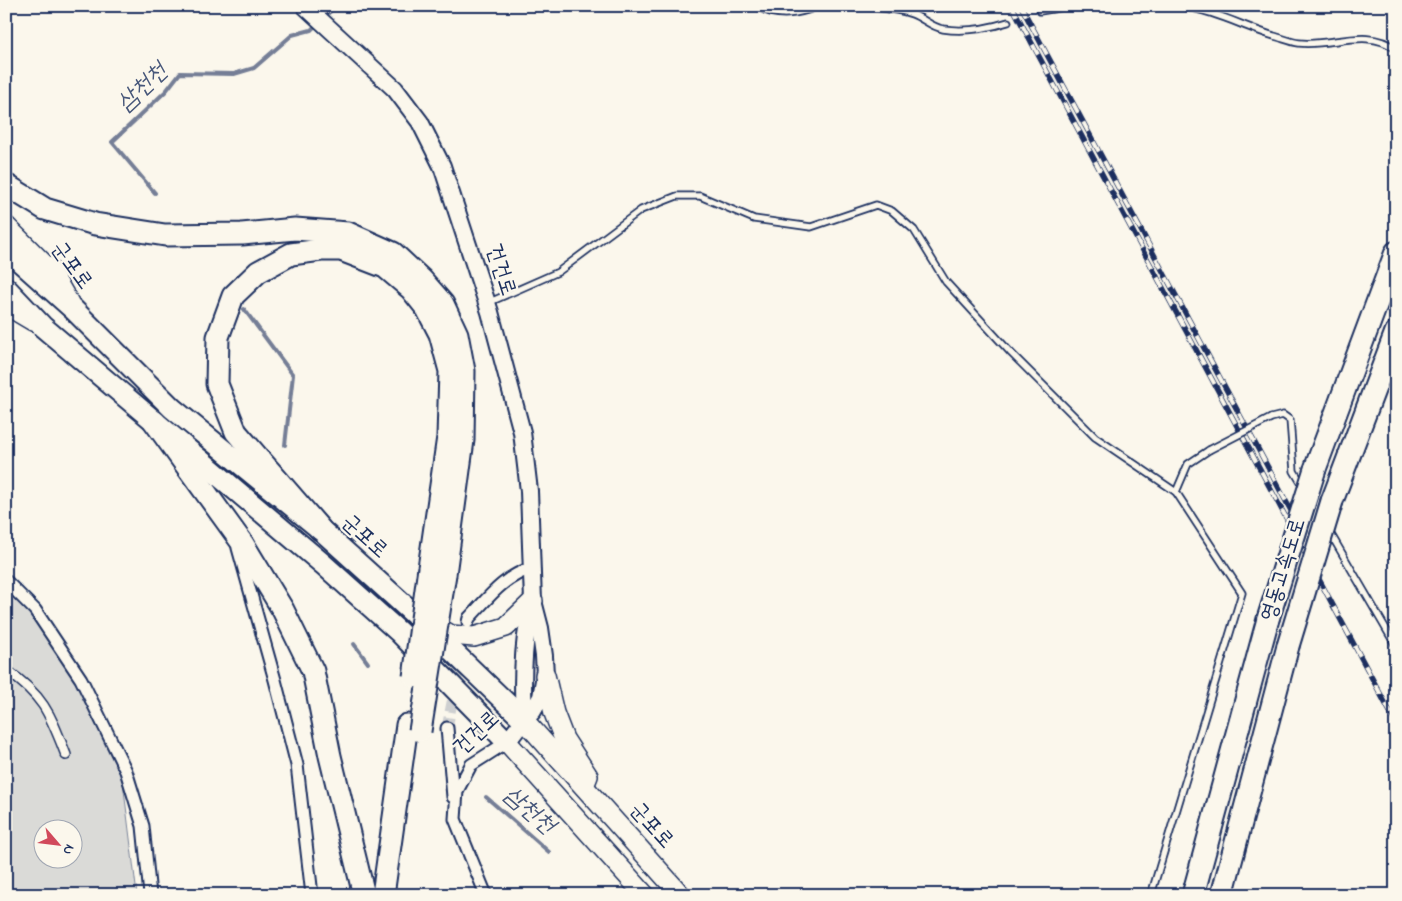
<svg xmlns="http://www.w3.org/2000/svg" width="1402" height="901" font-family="'Indie Flower','Poor Story',sans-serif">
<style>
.green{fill:#dadad7;stroke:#7a849a;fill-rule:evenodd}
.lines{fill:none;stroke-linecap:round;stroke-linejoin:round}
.stream{stroke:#747e96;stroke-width:4}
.minor-tunnel{stroke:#cecfd0;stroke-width:11;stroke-dasharray:11 5.5;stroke-linecap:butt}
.service-casing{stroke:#1b2f5e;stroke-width:9}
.pedestrian-casing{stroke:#1b2f5e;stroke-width:12}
.minor-casing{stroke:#1b2f5e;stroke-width:15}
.secondary-casing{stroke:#1b2f5e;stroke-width:20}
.primary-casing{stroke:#1b2f5e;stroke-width:22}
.trunk-casing{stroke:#1b2f5e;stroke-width:24}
.motorway-casing{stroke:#1b2f5e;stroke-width:25}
.service{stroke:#fbf7ec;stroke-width:5.5}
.pedestrian{stroke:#fbf7ec;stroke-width:9}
.minor{stroke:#fbf7ec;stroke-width:11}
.secondary{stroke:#fbf7ec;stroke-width:16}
.primary{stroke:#fbf7ec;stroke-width:19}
.trunk{stroke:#fbf7ec;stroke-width:20}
.motorway{stroke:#fbf7ec;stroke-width:21}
.rail-casing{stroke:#1b2f5e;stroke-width:5.5}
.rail{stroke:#fbf7ec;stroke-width:4;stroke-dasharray:11;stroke-linecap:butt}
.service-bridge-casing{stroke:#1b2f5e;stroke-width:9;stroke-linecap:butt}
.motorway-bridge-casing{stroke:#1b2f5e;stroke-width:25;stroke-linecap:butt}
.service-bridge{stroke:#fbf7ec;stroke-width:5.5}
.motorway-bridge{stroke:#fbf7ec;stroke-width:21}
.labels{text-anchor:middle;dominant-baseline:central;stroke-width:4.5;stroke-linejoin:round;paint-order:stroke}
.street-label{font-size:22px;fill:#1b2f5e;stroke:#fbf7ec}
.water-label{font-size:24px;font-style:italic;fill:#47577a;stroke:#fbf7ec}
</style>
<rect width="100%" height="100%" fill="#fbf7ec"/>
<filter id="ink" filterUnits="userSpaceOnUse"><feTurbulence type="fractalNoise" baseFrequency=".02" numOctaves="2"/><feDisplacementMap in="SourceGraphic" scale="10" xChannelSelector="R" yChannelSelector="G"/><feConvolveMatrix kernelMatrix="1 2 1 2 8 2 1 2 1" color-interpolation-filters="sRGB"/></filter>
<g filter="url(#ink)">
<path class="green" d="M 6,591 L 31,614 L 75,679 L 122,774 L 137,895 L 6,895 L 6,762 L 8,748 L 6,739 ZM 42,828 L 72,828 L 72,858 L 42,858 Z"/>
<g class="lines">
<g class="stream">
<polyline points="323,18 336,6"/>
<polyline points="155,193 112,142 166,91 180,73 234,74 254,68 292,35 311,30 318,23"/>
<polyline points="244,309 293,375 285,445"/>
<polyline points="354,644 368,663"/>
<polyline points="486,797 549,852"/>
</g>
<polyline class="minor-tunnel" points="447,728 466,631"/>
<g class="service-casing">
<g id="service">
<path d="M 757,6 C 778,19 798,14 819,6"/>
<path d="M 862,6 C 879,8 896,8 912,14 C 923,18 931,27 943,29 C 964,32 989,28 1008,22"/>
<path d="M 1179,6 C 1213,10 1242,26 1274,36 C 1282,38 1291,42 1299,43 C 1332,47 1367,27 1396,49"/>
<polyline points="1040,11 1064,7 1107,6"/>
<polyline points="490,302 558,272 641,210 677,196 700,196 754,219 811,227 876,205 892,211 914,230 946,282 1010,352 1095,437 1176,492 1242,593 1151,895"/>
<polyline points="1271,418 1283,415 1290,420 1294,471 1303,486"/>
<polyline points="1176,492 1188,464 1209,450"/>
<polyline points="1329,531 1396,646"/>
</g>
</g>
<g class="pedestrian-casing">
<path id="pedestrian" d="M 6,670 C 44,696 50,714 66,755"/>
</g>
<g class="minor-casing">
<g id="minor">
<polyline points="238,548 275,680 297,765 312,895"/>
<polyline points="6,581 35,610 81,679 126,771 143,826 150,895"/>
<path d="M 468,622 L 469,618 C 489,597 503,577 532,568"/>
<polyline points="447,728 453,797"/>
<polyline points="486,895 455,819 457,791 471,765 507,742"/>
</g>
</g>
<g class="secondary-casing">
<g id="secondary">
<polyline points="305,6 395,89 420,122 442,166 490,312 522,432 529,491 533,601 540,628 544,656 545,675 541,697 533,711 524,720 507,742"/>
<path d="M 524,720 C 522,682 522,638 533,603"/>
</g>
</g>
<g class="primary-casing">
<g id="primary">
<polyline points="6,226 50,270 69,303"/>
<polyline points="6,305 33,321"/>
<polyline points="427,621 451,635 474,637 506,627 533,601"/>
<polyline points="545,675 554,713 564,739 588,776 586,781"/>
<polyline points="524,720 681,895"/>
<polyline points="507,742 645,895"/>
</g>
</g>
<g class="trunk-casing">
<g id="trunk">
<polyline points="6,249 73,309 172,408 320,529 414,614 524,720"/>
<polyline points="6,288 43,327 323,564 399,632 507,742"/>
</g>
</g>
<g class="motorway-casing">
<g id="motorway">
<polyline points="6,185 45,209 95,224 165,235 242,234 295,229 348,233 393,253 422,280 443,304 457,334 464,371 463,440 445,574"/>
<polyline points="154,421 243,544 283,610 313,671 330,756 364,895"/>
<polyline points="1315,469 1396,252"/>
<polyline points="1332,501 1396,332"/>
<polyline points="320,529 236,432 217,384 218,337 233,296 258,272 291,254 321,250 341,250 385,267 411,289 427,309 440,334 450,371 448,437 429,568"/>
<polyline points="383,895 407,725"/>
<polyline points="1193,895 1268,619"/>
<polyline points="1222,895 1288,646"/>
</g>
</g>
<use href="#service" class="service"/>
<use href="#pedestrian" class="pedestrian"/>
<use href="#minor" class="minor"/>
<use href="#secondary" class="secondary"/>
<use href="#primary" class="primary"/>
<use href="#trunk" class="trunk"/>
<use href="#motorway" class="motorway"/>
<g class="rail-casing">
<g id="rail">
<polyline points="1012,6 1396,723"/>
<polyline points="1021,6 1303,533"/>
</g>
</g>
<use href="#rail" class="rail"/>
<g class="service-bridge-casing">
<polyline id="service-bridge" points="1209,450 1271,418"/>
</g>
<g class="motorway-bridge-casing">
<g id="motorway-bridge">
<polyline points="1268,619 1315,469"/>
<polyline points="1288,646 1332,501"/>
<polyline points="414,677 429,568"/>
<polyline points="420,731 445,574"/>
</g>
</g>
<use href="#service-bridge" class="service-bridge"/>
<use href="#motorway-bridge" class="motorway-bridge"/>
</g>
</g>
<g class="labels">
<g class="street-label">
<text transform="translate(71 266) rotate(54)">군포로</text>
<text transform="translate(500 270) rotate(72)">건건로</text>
<text transform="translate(364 537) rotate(42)">군포로</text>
<text transform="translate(1284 570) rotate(-73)">영동고속도로</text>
<text transform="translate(477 734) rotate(-43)">건건로</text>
<text transform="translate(651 826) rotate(48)">군포로</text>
</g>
<g class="water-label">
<text transform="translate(143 88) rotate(-43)">삼천천</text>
<text transform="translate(529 811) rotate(41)">삼천천</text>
</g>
</g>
<rect width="1402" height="901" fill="none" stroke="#fbf7ec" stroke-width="25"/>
<rect x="12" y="12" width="1377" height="876" fill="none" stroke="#1b2f5e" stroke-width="2" filter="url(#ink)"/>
<g transform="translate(58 844) rotate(118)"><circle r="24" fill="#fbf7ec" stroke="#a1a7b3"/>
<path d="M0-4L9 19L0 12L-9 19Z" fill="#d1495b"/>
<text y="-8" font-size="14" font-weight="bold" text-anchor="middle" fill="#1b2f5e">N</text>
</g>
</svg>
